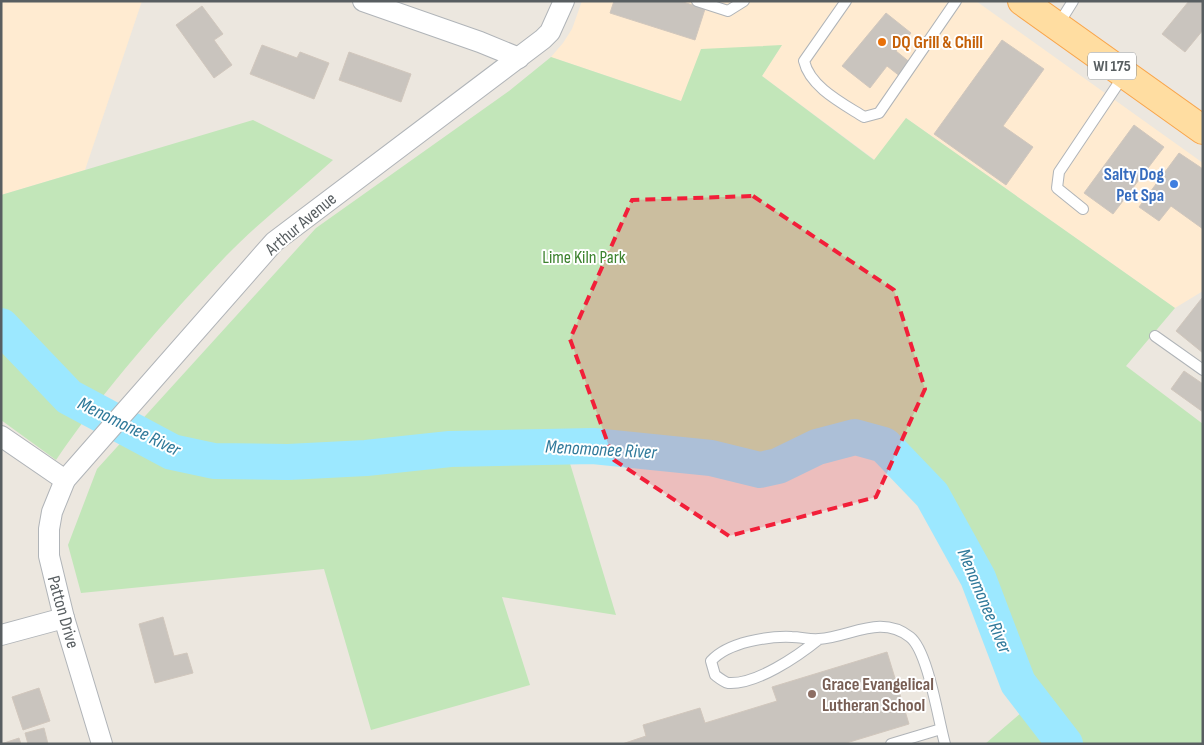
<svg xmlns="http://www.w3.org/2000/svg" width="1204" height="745" font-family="'Sofia Sans Condensed',sans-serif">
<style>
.commercial{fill:#ffebd1}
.green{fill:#c2e6b9}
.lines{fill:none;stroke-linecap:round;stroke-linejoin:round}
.river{stroke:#9ce8ff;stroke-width:36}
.building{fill:#c9c4be;stroke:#d1c7bd}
.lane-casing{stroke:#b0b4b8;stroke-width:12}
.street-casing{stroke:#b0b4b8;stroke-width:22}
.primary-casing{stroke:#f9a54b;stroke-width:30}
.lane{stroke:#fff;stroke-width:10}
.street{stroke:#fff;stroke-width:20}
.primary{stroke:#ffdda1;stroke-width:28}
.marked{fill:#f21f39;fill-opacity:0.2;stroke:#f21f39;stroke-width:4;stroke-dasharray:10 6;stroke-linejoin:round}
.food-dot{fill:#e8710a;stroke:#fff;stroke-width:2}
.shop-dot{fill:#3f7fe0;stroke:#fff;stroke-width:2}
.education-dot{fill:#8d6e63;stroke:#fff;stroke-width:2}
.labels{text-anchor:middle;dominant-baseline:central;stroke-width:4;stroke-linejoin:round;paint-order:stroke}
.shield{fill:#fff;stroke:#8a8e90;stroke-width:1}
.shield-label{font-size:16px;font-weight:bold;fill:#585e61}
.food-label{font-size:18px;font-weight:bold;fill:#c56008;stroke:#fff;text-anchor:start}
.shop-label{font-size:18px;font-weight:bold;fill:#366cbe;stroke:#fff;text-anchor:end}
.street-label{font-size:18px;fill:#585e61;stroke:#fff}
.park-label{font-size:18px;fill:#3c822e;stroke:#fff}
.education-label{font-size:18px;font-weight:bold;fill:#785e54;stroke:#fff;text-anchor:start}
.water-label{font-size:19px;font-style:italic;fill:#2f799a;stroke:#fff}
</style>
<rect width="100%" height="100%" fill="#ece7df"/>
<g class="commercial">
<polygon points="1,1 142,1 85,170 1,195"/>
<polygon points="582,1 976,1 1203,163 1203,291 1175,308 906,118 875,160 762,76 782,45 681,101 551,57 563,43 572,29"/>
</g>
<g class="green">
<polygon points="782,45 762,76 874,160 906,118 1175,308 1126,366 1203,424 1203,744 985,744 1045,692 1019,660 987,579 944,490 915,453 888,435 851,425 829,431 789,451 759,457 719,452 657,437 562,437 616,615 502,597 530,685 371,730 324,569 81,593 68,545 97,469 316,228 509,91 551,57 681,101 701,49"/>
<path d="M 253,120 L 333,160 C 298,192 259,222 226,256 C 166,319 105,388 56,460 L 1,420 L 1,195 Z"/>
</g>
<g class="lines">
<polyline class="river" points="1,326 69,397 172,452 214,461 288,462 366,458 450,449 593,446 711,458 760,470 778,466 817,447 855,437 884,445 932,495 978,578 1018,683 1065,744"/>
</g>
<g class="building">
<polygon points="614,1 680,1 705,9 695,40 610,13"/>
<polygon points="1189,1 1203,1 1203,30 1185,52 1162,34"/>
<polygon points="202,6 223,34 214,40 232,65 214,78 176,25"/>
<polygon points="886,13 911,33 896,51 912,64 901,77 887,66 870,88 842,66"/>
<polygon points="1002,40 1044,69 1003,126 1033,147 1006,185 934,134"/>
<polygon points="262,45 297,58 300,52 329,63 314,99 250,74"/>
<polygon points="349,52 411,74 401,102 339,80"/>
<polygon points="1134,125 1164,147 1113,214 1084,193"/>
<polygon points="1179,153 1203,169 1203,229 1171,206 1159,221 1139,207"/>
<polygon points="1202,298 1203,298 1203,353 1176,331"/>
<polygon points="1184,371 1203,384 1203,412 1171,389"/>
<polygon points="163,617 174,656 187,653 193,673 155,683 139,624"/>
<polygon points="887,652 909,724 843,744 622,744 646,736 643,725 700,708 705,723 777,701 772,687"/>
<polygon points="39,688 50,721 23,730 12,697"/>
<polygon points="44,728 48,744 28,744 25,733"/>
<polygon points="19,738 21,744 1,744"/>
</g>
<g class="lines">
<g class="lane-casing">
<g id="lane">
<polyline points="697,1 728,11 744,1"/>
<path d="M 846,1 L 804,61 C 810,87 842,103 864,117 L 879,113 L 956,1"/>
<polyline points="1058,25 1073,1"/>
<polyline points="1083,209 1057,188 1059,172 1124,75"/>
<polyline points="1155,336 1203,370"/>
<path d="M 819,639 C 798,656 756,685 728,683 C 724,682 719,678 715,675 L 711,661 C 728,642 768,636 792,637 C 801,637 810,640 819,639 C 851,637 880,614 910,637 C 928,651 938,719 945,744"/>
<polyline points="891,744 941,729"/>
</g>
</g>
<g class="street-casing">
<g id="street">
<polyline points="363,1 480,42 519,58"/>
<polyline points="1,436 65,480"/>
<polyline points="1,635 64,618"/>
<polyline points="102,744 64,618 49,556 49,529 52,512 65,480 274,242 543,39 550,32 564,1"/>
</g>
</g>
<g class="primary-casing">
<polyline id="primary" points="1022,1 1203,130"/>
</g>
<use href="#lane" class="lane"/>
<use href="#street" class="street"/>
<use href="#primary" class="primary"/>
</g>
<path class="marked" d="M 753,196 L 894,290 L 925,389 L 876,497 L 729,536 L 614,460 L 570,339 L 632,200 Z"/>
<circle class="food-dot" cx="882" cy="42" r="5"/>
<circle class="shop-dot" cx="1174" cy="184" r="5"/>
<circle class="education-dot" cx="812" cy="694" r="5"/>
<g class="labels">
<rect class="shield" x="1088" y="52.5" width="48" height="27" rx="4"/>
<g class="shield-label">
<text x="1112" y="66">WI 175</text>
</g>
<g class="food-label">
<text x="892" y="42">DQ Grill &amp; Chill</text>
</g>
<g class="shop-label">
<text x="1164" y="174">Salty Dog<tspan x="1164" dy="21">Pet Spa</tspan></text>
</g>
<g class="street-label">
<text transform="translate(301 224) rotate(-40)">Arthur Avenue</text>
<text transform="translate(63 612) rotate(74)">Patton Drive</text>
</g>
<g class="park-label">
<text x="584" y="257">Lime Kiln Park</text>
</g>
<g class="education-label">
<text x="822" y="684">Grace Evangelical<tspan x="822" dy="21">Lutheran School</tspan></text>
</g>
<g class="water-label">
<text transform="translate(129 427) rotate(26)">Menomonee River</text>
<text transform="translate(601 450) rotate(3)">Menomonee River</text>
<text transform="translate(984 601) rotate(67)">Menomonee River</text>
</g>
</g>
<rect width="1204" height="745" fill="none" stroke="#585e61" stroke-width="5"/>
</svg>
